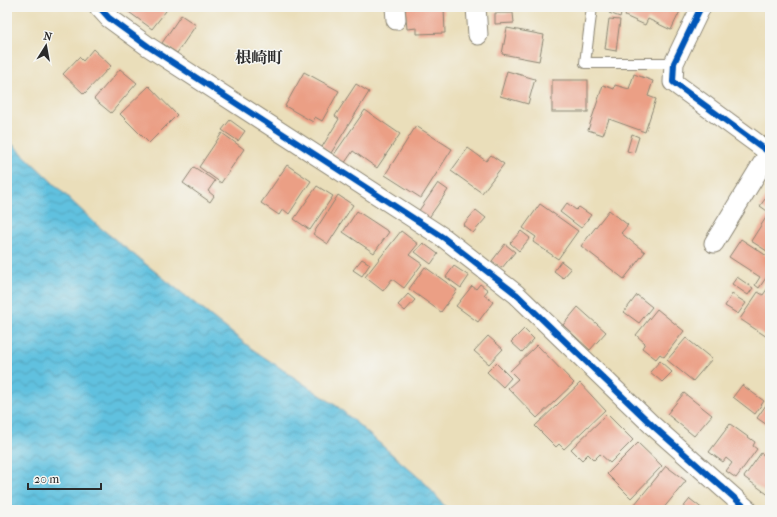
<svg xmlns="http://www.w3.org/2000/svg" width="777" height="517" font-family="'IM FELL French Canon','Noto Serif JP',serif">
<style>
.water{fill:url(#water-waves);stroke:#467685}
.building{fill:#eb9f85}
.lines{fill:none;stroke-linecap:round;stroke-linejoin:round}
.lane-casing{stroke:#8a8472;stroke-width:12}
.street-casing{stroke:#8a8472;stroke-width:21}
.lane{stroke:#fff;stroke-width:10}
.street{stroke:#fff;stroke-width:19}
.cycleway-casing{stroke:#f6f6f2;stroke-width:8}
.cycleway{stroke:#0057b8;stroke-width:6}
.labels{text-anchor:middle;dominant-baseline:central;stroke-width:3;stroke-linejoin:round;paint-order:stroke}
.quarter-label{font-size:16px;font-weight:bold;fill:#2b2b2b;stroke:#f6f6f2}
</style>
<defs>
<pattern id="water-waves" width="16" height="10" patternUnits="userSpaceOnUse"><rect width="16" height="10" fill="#61c1df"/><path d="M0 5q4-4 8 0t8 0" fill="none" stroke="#509db5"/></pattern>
</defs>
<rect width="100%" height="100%" fill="#f6f6f2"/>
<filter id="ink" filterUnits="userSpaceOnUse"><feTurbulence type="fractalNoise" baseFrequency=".025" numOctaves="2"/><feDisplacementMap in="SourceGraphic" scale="8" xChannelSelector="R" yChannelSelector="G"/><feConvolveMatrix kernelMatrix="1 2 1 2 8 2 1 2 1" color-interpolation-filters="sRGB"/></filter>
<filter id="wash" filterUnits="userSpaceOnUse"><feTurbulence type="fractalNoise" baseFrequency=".012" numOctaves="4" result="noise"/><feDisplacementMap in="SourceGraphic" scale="16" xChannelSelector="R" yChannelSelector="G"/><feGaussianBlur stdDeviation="0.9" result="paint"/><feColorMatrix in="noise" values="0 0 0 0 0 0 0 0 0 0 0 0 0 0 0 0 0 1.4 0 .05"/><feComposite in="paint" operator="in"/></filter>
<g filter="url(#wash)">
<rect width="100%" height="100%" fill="#eadeba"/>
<polygon class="water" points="7,139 98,226 252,349 338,407 426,484 448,510 7,510"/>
<g id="blocks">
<g class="building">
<polygon points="122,7 169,7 152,29"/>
<polygon points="405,7 444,7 445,33 417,34 417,28 407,29"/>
<polygon points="506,7 542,7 542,8 506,10"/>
<polygon points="612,7 624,7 620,17 609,13"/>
<polygon points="629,7 682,7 671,30 648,19 645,25 625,16"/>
<polygon points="495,13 513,13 514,23 495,24"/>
<polygon points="181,15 196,25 177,53 162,43"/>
<polygon points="609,19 620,20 616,51 605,49"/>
<polygon points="507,28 544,35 539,61 502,54"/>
<polygon points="93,49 111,66 84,94 63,74 79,57 83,61"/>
<polygon points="120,69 137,83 111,113 94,99"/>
<polygon points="507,71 535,79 528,104 500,96"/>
<polygon points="304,72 339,91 322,121 315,117 313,122 285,106"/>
<polygon points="634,74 653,81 648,96 656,99 645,132 609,119 603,135 588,130 603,85 614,89 615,85 629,89"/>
<rect x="552" y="80" width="36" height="32"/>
<polygon points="356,84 369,92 331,153 322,147 339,119 335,116"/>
<polygon points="149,86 177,115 149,143 120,114"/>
<polygon points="365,110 400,134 377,168 353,151 344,164 333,156"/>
<polygon points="230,120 245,131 238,141 222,130"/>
<polygon points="416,126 452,149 421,198 385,175"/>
<polygon points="222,133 244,149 221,183 199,167"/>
<polygon points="632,134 639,137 634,153 627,151"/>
<polygon points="468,148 486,161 491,155 504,164 482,193 451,171"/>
<polygon points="287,165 311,181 289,214 283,209 279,215 261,203"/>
<polygon points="194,167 215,181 208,191 214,196 210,202 183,183"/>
<polygon points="438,183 448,190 428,219 418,212"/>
<polygon points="317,186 333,196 310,230 294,219"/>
<polygon points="770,192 770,213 760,206"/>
<polygon points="338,195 353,205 328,244 313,234"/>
<polygon points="567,203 576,210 579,207 591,215 581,228 560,212"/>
<polygon points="540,204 578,231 558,259 533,242 536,237 523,228"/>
<polygon points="476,210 486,218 473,233 463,225"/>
<polygon points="609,210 628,225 621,233 645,252 624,279 581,246"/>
<polygon points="357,211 389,232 374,253 343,232"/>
<polygon points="767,216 770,218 770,253 751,241"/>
<polygon points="401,231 418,244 409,255 422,264 404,288 392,279 383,291 365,277"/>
<polygon points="521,231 530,238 519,251 510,243"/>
<polygon points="741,239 770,258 770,272 759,288 755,285 760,277 729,257"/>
<polygon points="423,243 438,254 431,264 415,252"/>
<polygon points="505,244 515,252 502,268 492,261"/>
<polygon points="362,259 370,264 362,276 353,270"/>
<polygon points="561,261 571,269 563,278 554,271"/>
<polygon points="454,266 469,276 461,288 446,277"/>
<polygon points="425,267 457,290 441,312 409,289"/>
<polygon points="737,277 753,288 748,295 732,284"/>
<polygon points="480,284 488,290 484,295 493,302 478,322 456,306 472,286 476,289"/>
<polygon points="770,285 770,339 740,319 758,292 763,295"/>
<polygon points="408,294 415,300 405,311 398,305"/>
<polygon points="732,294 746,303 738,314 725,306"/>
<polygon points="637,295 652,307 639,323 624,312"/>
<polygon points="578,307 606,332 590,350 563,325"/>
<polygon points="657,309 684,331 664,357 660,354 656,359 642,348 645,343 636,335"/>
<polygon points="524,329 534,339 522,352 511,342"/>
<polygon points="488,336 503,349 489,364 474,351"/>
<polygon points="686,338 712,359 693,381 667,360"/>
<polygon points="537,345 574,383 537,418 508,388 518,379 510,371"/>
<polygon points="660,361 672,372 662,382 650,372"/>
<polygon points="496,363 511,378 503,387 487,372"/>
<polygon points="580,383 605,410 564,449 559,444 556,447 535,426"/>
<polygon points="742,385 764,401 755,414 733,397"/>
<polygon points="684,393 712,415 694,436 667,414"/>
<polygon points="768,402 770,404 770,427 757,418"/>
<polygon points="607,414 633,440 610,463 600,454 594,460 588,454 582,460 571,449"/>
<polygon points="730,424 755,442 753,446 757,449 736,478 726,471 732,463 726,458 723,462 709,452"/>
<polygon points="638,443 662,466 631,498 607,474"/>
<polygon points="761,453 770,460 770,496 744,477"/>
<polygon points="666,466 686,481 662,510 630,510"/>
<polygon points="690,499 704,510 681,510"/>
</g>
</g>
</g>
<g filter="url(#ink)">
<use href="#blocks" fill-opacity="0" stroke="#8a8472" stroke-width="1"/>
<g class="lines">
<g class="lane-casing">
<polyline id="lane" points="592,7 585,63 674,63"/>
</g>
<g class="street-casing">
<g id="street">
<polyline points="99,7 109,18 149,47 444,238 516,294 652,425 748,510"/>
<polyline points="395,7 396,20"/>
<polyline points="476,7 478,35"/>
<polyline points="701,7 674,63 673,82 770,153"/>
<polyline points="714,243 769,153"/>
</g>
</g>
<use href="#lane" class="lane"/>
<use href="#street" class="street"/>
<g class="cycleway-casing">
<g id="cycleway">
<polyline points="99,7 109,18 149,47 444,238 516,294 652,425 748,510"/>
<polyline points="701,7 674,63 673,82 770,153"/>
</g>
</g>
<use href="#cycleway" class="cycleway"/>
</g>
</g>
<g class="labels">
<g class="quarter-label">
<text x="259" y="57">根崎町</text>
</g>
</g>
<rect width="777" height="517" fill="none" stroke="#f6f6f2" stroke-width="24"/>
<g transform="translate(46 46) rotate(11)" stroke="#f6f6f2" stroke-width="3" paint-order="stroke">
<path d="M0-3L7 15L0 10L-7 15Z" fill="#2b2b2b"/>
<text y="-6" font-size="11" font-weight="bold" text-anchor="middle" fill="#2b2b2b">N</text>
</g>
<path d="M28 483v6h73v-6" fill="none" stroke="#2b2b2b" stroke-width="2"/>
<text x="34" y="483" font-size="12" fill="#2b2b2b" stroke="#f6f6f2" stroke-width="3" paint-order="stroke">20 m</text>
</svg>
